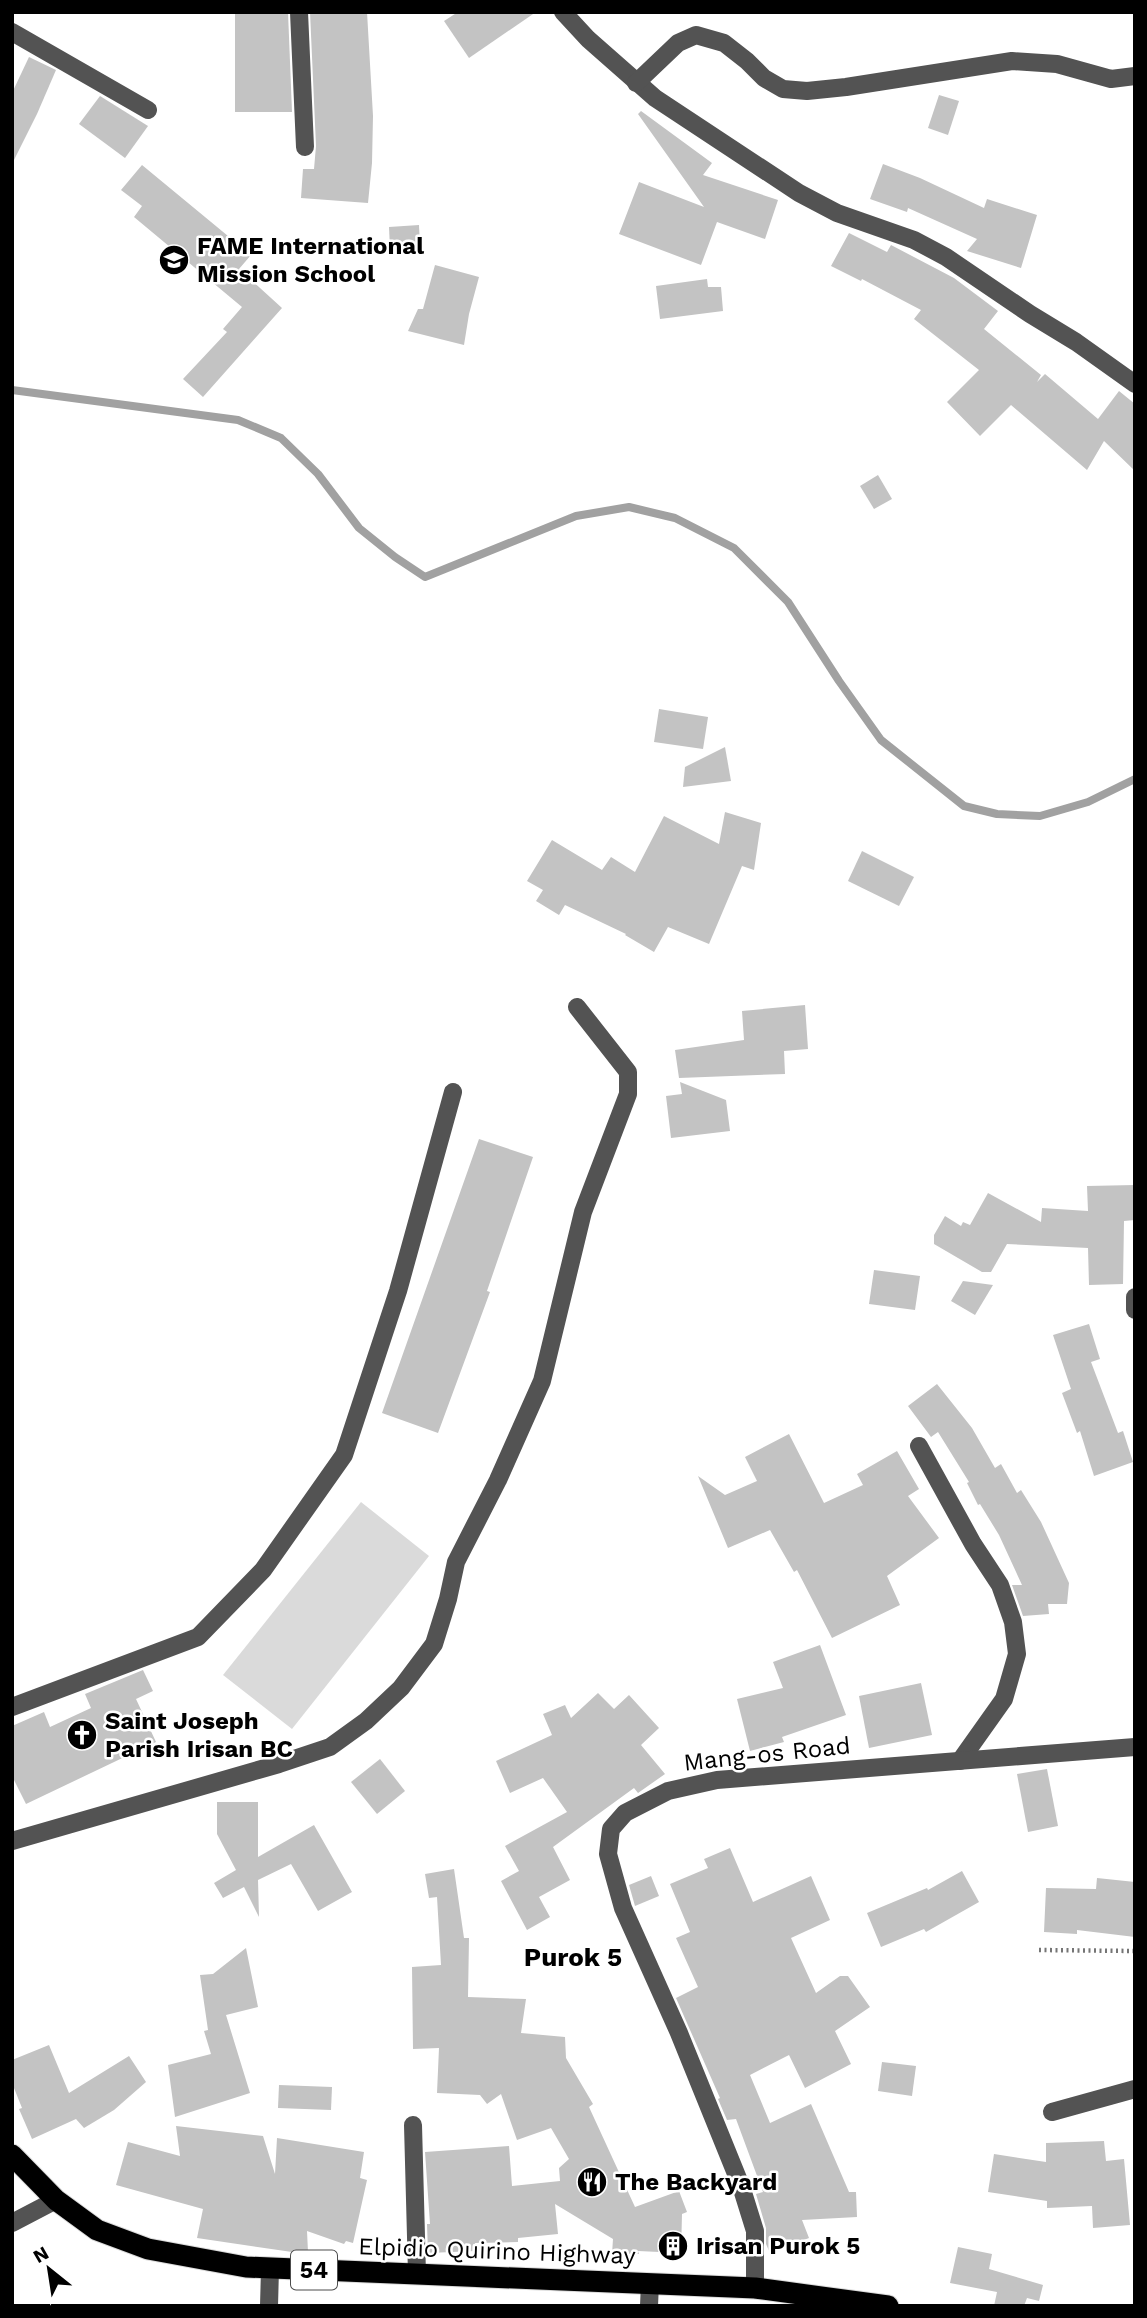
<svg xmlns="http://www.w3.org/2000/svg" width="1147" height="2318" font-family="'Work Sans',sans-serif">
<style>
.park{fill:#dadada}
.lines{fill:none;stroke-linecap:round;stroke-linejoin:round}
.stream{stroke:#a1a1a1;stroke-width:8}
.building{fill:#c3c3c3}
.highway-casing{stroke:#dbdbdb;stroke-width:23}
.path{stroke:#757575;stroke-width:4.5;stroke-dasharray:2 3.5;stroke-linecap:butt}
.minor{stroke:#535353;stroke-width:18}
.highway{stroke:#000;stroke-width:21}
.labels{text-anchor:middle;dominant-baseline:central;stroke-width:5;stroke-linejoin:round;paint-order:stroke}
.shield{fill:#fff;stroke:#4c4c4c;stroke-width:2}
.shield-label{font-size:23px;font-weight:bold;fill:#000}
.poi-label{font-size:24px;font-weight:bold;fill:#000;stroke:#fff;text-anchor:start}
.street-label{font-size:24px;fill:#000;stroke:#fff}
.neighbourhood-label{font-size:26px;font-weight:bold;fill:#000;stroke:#fff}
</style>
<rect width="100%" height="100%" fill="#fff"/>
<polygon class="park" points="361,1502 429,1556 292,1729 223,1675"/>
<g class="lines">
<polyline class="stream" points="12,390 238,420 281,438 318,474 359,528 395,557 425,577 576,516 629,507 675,518 734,548 788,602 839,681 881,740 964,806 997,814 1040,816 1088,802 1135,779"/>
</g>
<g class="building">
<polygon points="235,12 288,12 292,112 235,112"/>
<polygon points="310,12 367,12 373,116 372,163 368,203 301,198 303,169 314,169 316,146"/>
<polygon points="458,12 536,12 469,58 444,21"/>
<polygon points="29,57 56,70 37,114 12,164 12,93"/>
<polygon points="939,95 959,101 948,135 928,128"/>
<polygon points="100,96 148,126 125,158 79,124"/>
<polygon points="641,111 712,163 703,175 778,200 765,239 717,222 701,265 619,234 639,182 704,207 638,114"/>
<polygon points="883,164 920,178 984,208 987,199 1037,215 1021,268 967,251 977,239 908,208 907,212 870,199"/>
<polygon points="142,165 251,255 239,269 282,308 203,397 183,379 227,332 223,329 242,307 134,217 142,206 121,190"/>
<polygon points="419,225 420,247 390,249 389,227"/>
<polygon points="849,233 887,252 891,245 954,278 998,311 984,329 1041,375 1037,382 1045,374 1098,419 1119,391 1135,404 1135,471 1104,441 1087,470 1011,405 980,436 947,402 979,370 914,319 921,310 862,279 861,281 831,266"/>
<polygon points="435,265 479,277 469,314 464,345 408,331 418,309 423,309"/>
<polygon points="707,279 708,287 721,287 723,311 660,319 656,286"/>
<polygon points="878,475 892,499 874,509 860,486"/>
<polygon points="659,709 708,717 703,749 654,742"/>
<polygon points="725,747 731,781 683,787 685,767"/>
<polygon points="725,812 761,823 754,870 742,866 709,944 668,927 654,952 625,935 626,934 565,905 559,915 536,901 543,890 527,881 552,840 602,870 611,857 635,872 664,816 719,844"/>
<polygon points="862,851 914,877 899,906 848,881"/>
<polygon points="805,1005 808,1049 784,1051 785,1074 679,1078 675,1050 744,1040 742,1011"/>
<polygon points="680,1082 726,1100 730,1131 671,1138 666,1096 682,1094"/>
<polygon points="479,1139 533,1157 487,1291 490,1292 438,1433 382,1413"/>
<polygon points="1135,1185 1135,1220 1124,1221 1123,1284 1089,1285 1088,1248 1007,1244 991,1272 982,1272 934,1244 934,1235 945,1216 961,1226 963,1222 970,1225 988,1193 1041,1222 1042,1208 1088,1211 1087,1186"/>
<polygon points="874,1270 920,1276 915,1310 869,1304"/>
<polygon points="963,1281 993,1285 975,1315 951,1301"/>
<polygon points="1089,1324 1100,1359 1091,1362 1118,1433 1123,1431 1133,1462 1094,1476 1080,1431 1077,1433 1062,1393 1071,1389 1053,1335"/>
<polygon points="937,1384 972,1428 995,1468 1001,1464 1017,1493 1021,1490 1041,1522 1069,1583 1067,1604 1048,1604 1049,1614 1023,1616 1012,1585 1022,1585 999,1535 980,1504 978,1505 967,1483 969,1482 938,1432 931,1437 908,1406"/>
<polygon points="789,1434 824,1503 863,1485 857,1474 897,1451 919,1489 908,1496 939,1538 887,1576 900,1605 832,1638 797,1570 794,1572 770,1530 728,1548 698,1476 725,1495 757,1481 745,1457"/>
<polygon points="820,1645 846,1715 782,1737 784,1742 750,1751 737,1699 783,1688 773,1662"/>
<polygon points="143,1670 153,1691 136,1699 156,1742 26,1804 12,1776 12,1726 44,1712 50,1727 91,1708 85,1694"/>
<polygon points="921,1683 932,1735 869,1748 859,1696"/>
<polygon points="598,1693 614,1709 629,1695 659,1728 641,1745 665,1774 638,1793 634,1788 553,1847 570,1880 539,1897 550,1917 527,1930 501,1881 519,1871 505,1846 567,1812 543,1778 510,1793 496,1761 552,1735 543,1714 565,1705 571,1718"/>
<polygon points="380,1759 405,1791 377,1814 351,1782"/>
<polygon points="1047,1769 1058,1826 1028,1832 1017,1774"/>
<polygon points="217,1802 258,1802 258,1857 314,1825 352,1892 318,1911 291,1864 258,1880 259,1917 244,1887 223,1898 214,1883 236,1870 217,1834"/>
<polygon points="730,1848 753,1902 811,1876 830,1920 791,1938 816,1993 840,1976 848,1976 870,2007 835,2031 851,2064 805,2088 789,2055 750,2075 770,2123 811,2104 849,2192 856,2192 857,2217 802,2220 809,2238 770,2253 766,2244 766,2228 756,2194 763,2192 736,2119 727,2120 718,2099 720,2098 676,1998 698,1987 676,1938 690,1932 670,1884 708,1868 704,1859"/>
<polygon points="454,1869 464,1938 469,1938 468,1997 526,1999 521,2033 565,2037 566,2058 593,2104 589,2107 635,2207 679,2191 687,2212 682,2214 681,2253 638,2251 639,2254 612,2254 613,2239 555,2204 558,2234 518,2238 518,2242 475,2243 476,2251 428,2253 427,2224 430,2224 425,2152 509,2146 512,2186 560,2181 559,2168 569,2159 551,2128 517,2140 501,2094 487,2104 480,2095 437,2093 439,2048 413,2049 412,1967 441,1965 437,1897 429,1898 425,1874"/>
<polygon points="962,1871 979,1902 926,1932 924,1929 881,1947 867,1913 927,1888 928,1890"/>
<polygon points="651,1876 659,1896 635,1906 629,1885"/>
<polygon points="1097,1878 1135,1882 1135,1937 1077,1930 1077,1934 1044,1932 1046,1888 1096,1889"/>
<polygon points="246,1948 258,2007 226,2015 250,2093 175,2117 168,2065 211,2054 204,2031 208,2030 200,1975 213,1974"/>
<polygon points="49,2045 69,2093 129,2056 146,2082 114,2110 84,2128 76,2119 32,2139 19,2109 22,2108 12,2083 12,2060"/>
<polygon points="882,2062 916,2066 912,2096 878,2091"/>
<polygon points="279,2085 332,2087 331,2110 278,2108"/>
<polygon points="176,2126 263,2136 275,2174 277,2138 364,2152 360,2178 367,2180 353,2243 346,2241 344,2244 307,2231 308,2252 292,2252 197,2238 203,2209 116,2185 128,2142 180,2156"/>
<polygon points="1104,2141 1106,2161 1124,2159 1130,2225 1093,2228 1092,2206 1047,2208 1047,2201 988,2192 994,2154 1046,2162 1046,2143"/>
<polygon points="958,2247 992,2254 989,2269 1043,2285 1039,2301 1027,2298 1024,2306 994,2306 997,2292 950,2283"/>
</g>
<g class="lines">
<g class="highway-casing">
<polyline id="highway" points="12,2155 56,2200 97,2230 148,2249 246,2267 755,2288 888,2306"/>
</g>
<polyline class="path" points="1039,1950 1135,1951"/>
<g class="minor">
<polyline points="299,12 305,147"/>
<polyline points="563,12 588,39 655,98 799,193 837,213 914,240 946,257 1030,314 1076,342 1135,384"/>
<polyline points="12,32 148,110"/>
<polyline points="636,83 678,43 696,35 724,43 747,61 764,78 783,89 807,91 846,87 1012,61 1057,64 1111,79 1135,76"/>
<polyline points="1135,1297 1135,1310"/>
<polyline points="919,1446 973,1544 1000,1585 1013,1622 1017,1654 1004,1699 960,1761"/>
<polyline points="12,1707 198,1637 263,1570 344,1455 398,1291 453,1092"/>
<polyline points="12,1841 279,1764 330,1747 366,1721 401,1688 434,1644 448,1599 456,1562 498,1480 542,1381 583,1212 628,1094 628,1072 577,1007"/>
<polyline points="1052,2112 1135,2089"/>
<polyline points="413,2125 417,2274"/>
<polyline points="12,2223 56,2200"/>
<polyline points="755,2288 755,2231 741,2186 679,2033 623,1908 608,1854 611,1829 625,1813 668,1791 717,1780 1135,1747"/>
<polyline points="269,2306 270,2269"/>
<polyline points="649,2306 650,2283"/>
</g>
<use href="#highway" class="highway"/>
</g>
<defs>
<g id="school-disc" transform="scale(1.575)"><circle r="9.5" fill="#000" stroke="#fff"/><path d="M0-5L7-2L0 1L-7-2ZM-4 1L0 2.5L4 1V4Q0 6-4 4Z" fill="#fff"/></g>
<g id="church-disc" transform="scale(1.575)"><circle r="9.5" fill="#000" stroke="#fff"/><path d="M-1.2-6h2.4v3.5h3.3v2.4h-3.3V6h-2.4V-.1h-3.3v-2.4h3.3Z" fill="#fff"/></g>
<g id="restaurant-disc" transform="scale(1.575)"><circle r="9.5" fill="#000" stroke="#fff"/><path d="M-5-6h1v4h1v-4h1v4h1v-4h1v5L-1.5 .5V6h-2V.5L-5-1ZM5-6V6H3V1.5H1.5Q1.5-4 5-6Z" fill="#fff"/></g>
<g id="building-disc" transform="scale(1.575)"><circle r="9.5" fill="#000" stroke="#fff"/><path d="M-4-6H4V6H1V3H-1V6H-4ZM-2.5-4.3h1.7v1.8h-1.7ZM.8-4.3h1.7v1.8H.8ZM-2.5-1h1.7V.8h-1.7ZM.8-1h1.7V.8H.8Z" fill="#fff"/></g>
</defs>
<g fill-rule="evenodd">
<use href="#school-disc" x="174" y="260"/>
<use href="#church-disc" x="82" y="1735"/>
<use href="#restaurant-disc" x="592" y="2182"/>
<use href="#building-disc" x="673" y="2246"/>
</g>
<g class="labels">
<rect class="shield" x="291" y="2250.5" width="46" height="39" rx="5"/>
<g class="shield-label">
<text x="314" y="2270">54</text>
</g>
<g class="poi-label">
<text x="197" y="246">FAME International<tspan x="197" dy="28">Mission School</tspan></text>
<text x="105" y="1721">Saint Joseph<tspan x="105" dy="28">Parish Irisan BC</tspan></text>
<text x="615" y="2182">The Backyard</text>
<text x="696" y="2246">Irisan Purok 5</text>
</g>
<g class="street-label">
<text transform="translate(767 1754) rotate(-6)">Mang-os Road</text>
<text transform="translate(497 2251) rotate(2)">Elpidio Quirino Highway</text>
</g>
<g class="neighbourhood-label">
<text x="573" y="1957">Purok 5</text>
</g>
</g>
<rect width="1147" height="2318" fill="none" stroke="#000000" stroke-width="28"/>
<g transform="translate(49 2269) rotate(330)" stroke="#ffffff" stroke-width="5" paint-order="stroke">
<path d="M0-5L12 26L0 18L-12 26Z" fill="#000000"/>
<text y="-10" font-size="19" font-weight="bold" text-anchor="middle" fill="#000000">N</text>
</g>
</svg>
